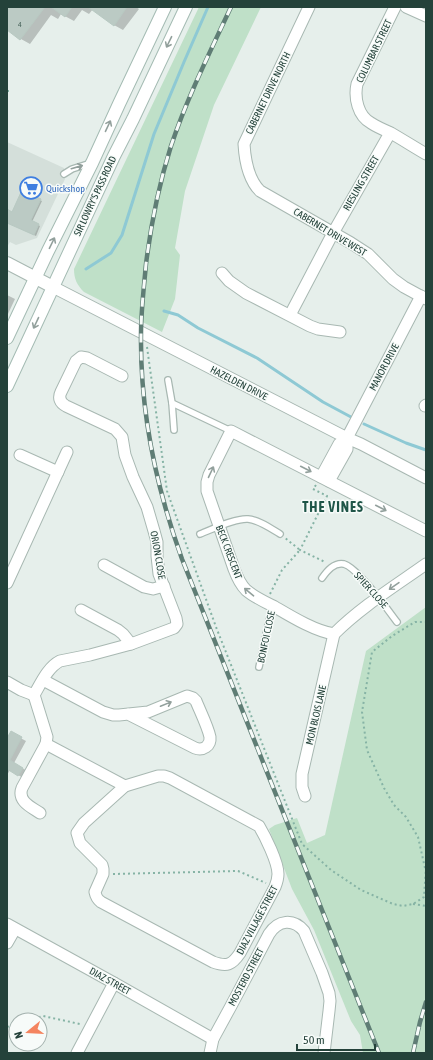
<svg xmlns="http://www.w3.org/2000/svg" width="433" height="1060" font-family="'Asap Condensed',sans-serif">
<style>
.built{fill:#d4dfda}
.green{fill:#bfe0c8}
.shadow{fill:#0003}
.lines{fill:none;stroke-linecap:round;stroke-linejoin:round}
.stream{stroke:#8ec9d4;stroke-width:3}
.building{fill:#bbcac4;stroke:#b8c9c2}
.service-casing{stroke:#a8b8b2;stroke-width:8}
.minor-casing{stroke:#a8b8b2;stroke-width:13}
.tertiary-casing{stroke:#a8b8b2;stroke-width:14}
.secondary-casing{stroke:#a4bbb3;stroke-width:14}
.path{stroke:#86b3a5;stroke-width:2;stroke-dasharray:2 3;stroke-linecap:butt}
.service{stroke:#fff;stroke-width:5.5}
.minor{stroke:#fff;stroke-width:11}
.tertiary{stroke:#fff;stroke-width:12}
.secondary{stroke:#fff;stroke-width:12}
.rail-casing{stroke:#5f7d75;stroke-width:4.5}
.rail{stroke:#f7fbf9;stroke-width:3;stroke-dasharray:9;stroke-linecap:butt}
.oneway{stroke:#92a09c}
.labels{text-anchor:middle;dominant-baseline:central;stroke-width:3;stroke-linejoin:round;paint-order:stroke}
.number-label{font-size:8px;fill:#4a645c}
.street-label{font-size:10px;fill:#24423a;stroke:#f7fbf9}
.shop-label{font-size:10px;fill:#366cbe;stroke:#f7fbf9;text-anchor:start}
.district-label{font-size:14px;font-weight:bold;letter-spacing:1px;fill:#1f5548;stroke:#f7fbf9}
</style>
<rect width="100%" height="100%" fill="#e6efeb"/>
<polygon class="built" points="7,142 64,168 65,179 37,238 16,245 10,242 7,247"/>
<g class="green">
<path d="M 199,7 L 261,7 L 214,105 L 185,191 L 175,248 L 180,255 L 175,299 L 162,332 L 84,292 C 77,285 74,279 74,269 Z"/>
<polygon points="426,607 426,1053 363,1053 360,1035 351,1021 314,930 292,889 269,829 275,825 297,818 307,843 325,835 366,651"/>
</g>
<g class="shadow">
<polygon points="7,7 136,7 139,9 123,30 114,25 93,9 89,14 82,10 74,21 61,14 58,19 51,15 30,44 21,39 7,29"/>
<polygon points="22,192 42,201 32,222 40,226 36,236 7,222 7,211 12,213"/>
<polygon points="7,295 15,299 7,316"/>
<polygon points="11,733 26,741 14,763 27,771 23,778 10,770 7,775 7,741"/>
</g>
<g class="lines">
<g class="stream">
<polyline points="86,269 111,253 122,235 154,134 184,62 208,7"/>
<polyline points="164,311 178,315 198,328 257,358 323,402 351,417"/>
<polyline points="364,424 406,443 426,450"/>
</g>
</g>
<g class="building">
<polygon points="7,7 45,7 20,40 7,30"/>
<polygon points="51,7 72,7 65,17"/>
<polygon points="88,7 127,7 114,26"/>
<polygon points="22,190 41,199 31,220 39,224 34,235 7,223 7,209 12,212"/>
<polygon points="11,731 22,737 10,760 23,768 18,776 7,769 7,738"/>
</g>
<g class="lines">
<g class="service-casing">
<g id="service">
<polyline points="64,174 72,169 91,163"/>
<polyline points="168,380 172,403 231,431"/>
<polyline points="172,403 174,430"/>
<path d="M 200,534 C 213,529 235,518 248,519 C 259,520 270,528 280,534"/>
<path d="M 322,578 C 327,571 334,562 344,564 C 358,568 388,610 397,622"/>
<polyline points="259,667 272,606"/>
</g>
</g>
<g class="minor-casing">
<g id="minor">
<path d="M 309,7 L 244,144 C 245,161 248,179 260,191 L 351,243 L 368,254 L 393,279 L 404,287 L 426,299"/>
<path d="M 395,7 L 357,84 C 354,98 358,116 371,123 C 377,127 384,130 391,133 C 403,140 414,147 426,154"/>
<polyline points="406,7 426,16"/>
<polyline points="222,273 229,281 246,293 310,326 318,329 340,332"/>
<polyline points="53,287 347,438 361,444 426,478"/>
<polyline points="290,315 333,233 390,133"/>
<polyline points="425,406 426,405"/>
<polyline points="20,455 58,472"/>
<polyline points="321,477 339,444 347,438 421,296"/>
<polyline points="329,481 347,449 347,438"/>
<path d="M 426,531 L 231,431 L 209,475 L 207,482 L 207,491 L 234,569 C 237,577 240,584 246,590 C 254,597 265,602 275,607 C 292,617 315,631 334,634 C 361,607 395,586 426,564"/>
<polyline points="104,565 144,587 153,589 164,586"/>
<polyline points="7,583 67,452"/>
<polyline points="81,610 118,630 123,634 131,644"/>
<path d="M 43,680 L 103,712 L 113,715 L 119,715 L 148,712 L 187,696 L 193,698 L 196,701 C 200,711 208,727 210,737 C 211,746 203,751 195,748 L 128,714"/>
<path d="M 7,682 L 21,690 L 34,695 C 41,683 48,667 60,661 L 90,655 L 131,644 L 174,628 L 177,624 L 176,618 L 159,574 L 157,556 L 157,542 L 154,531 L 147,507 L 133,477 L 125,455 L 122,437 L 115,429 L 66,406 C 60,403 58,398 61,392 L 76,361 L 81,357 L 87,358 L 122,376"/>
<path d="M 34,695 L 47,737 L 46,744 L 22,788 C 17,801 31,807 40,813"/>
<polyline points="46,744 125,786"/>
<path d="M 158,776 L 164,776 L 170,778 L 259,826 C 265,836 278,862 278,874 C 278,879 277,882 275,887 L 240,953 C 232,965 227,967 213,962 L 101,902 C 97,899 96,897 95,892 L 103,874 L 103,869 L 102,865 L 80,843 L 77,833 L 84,823 L 125,786 Z"/>
<polyline points="305,796 302,787 302,774 334,634"/>
<polyline points="7,924 114,983 213,1039"/>
<polyline points="7,943 15,929"/>
<polyline points="77,1053 114,983"/>
<path d="M 210,1053 L 213,1039 L 231,1006 L 269,934 C 278,920 293,918 304,931 L 322,973 L 329,993 L 330,1001 L 329,1011 L 324,1053"/>
</g>
</g>
<g class="tertiary-casing">
<polyline id="tertiary" points="7,263 53,287"/>
</g>
<g class="secondary-casing">
<g id="secondary">
<polyline points="7,338 48,251 92,163 119,104 165,7"/>
<polyline points="7,386 114,156 133,119 186,7"/>
</g>
</g>
<g class="path">
<polyline points="7,91 11,91"/>
<polyline points="147,347 167,491 216,627 302,844 331,870 361,890 393,904 403,906 413,904 424,897 426,867"/>
<polyline points="316,485 313,489 327,496 300,550 325,562"/>
<polyline points="270,594 282,570 300,550 285,538"/>
<polyline points="425,868 418,837 406,817 394,805 384,788 367,750 362,712 372,652 392,636 415,622 426,622"/>
<polyline points="113,874 238,871 266,883"/>
<polyline points="413,904 426,906"/>
<polyline points="29,1020 43,1016 80,1024"/>
<polyline points="7,1027 16,1024"/>
</g>
<use href="#service" class="service"/>
<use href="#minor" class="minor"/>
<use href="#tertiary" class="tertiary"/>
<use href="#secondary" class="secondary"/>
<g class="rail-casing">
<g id="rail">
<path d="M 231,7 C 210,52 187,98 171,146 C 159,184 151,224 146,264 C 144,287 141,310 141,334 C 140,411 156,487 182,559 L 379,1053"/>
<polyline points="413,1053 420,1022 426,1002"/>
</g>
</g>
<use href="#rail" class="rail"/>
</g>
<defs><path id="oneway-shaft" d="M-6 0H5M1.5-3L5.5 0L1.5 3" fill="none" stroke-width="1.6" stroke-linecap="round" stroke-linejoin="round"/></defs>
<g class="oneway">
<use href="#oneway-shaft" transform="translate(169 42) rotate(116)"/>
<use href="#oneway-shaft" transform="translate(108 126) rotate(-65)"/>
<use href="#oneway-shaft" transform="translate(77 167) rotate(-16)"/>
<use href="#oneway-shaft" transform="translate(52 243) rotate(-64)"/>
<use href="#oneway-shaft" transform="translate(36 323) rotate(115)"/>
<use href="#oneway-shaft" transform="translate(306 469) rotate(27)"/>
<use href="#oneway-shaft" transform="translate(211 472) rotate(-65)"/>
<use href="#oneway-shaft" transform="translate(381 508) rotate(27)"/>
<use href="#oneway-shaft" transform="translate(394 586) rotate(145)"/>
<use href="#oneway-shaft" transform="translate(249 592) rotate(-140)"/>
<use href="#oneway-shaft" transform="translate(166 704) rotate(-22)"/>
</g>
<defs>
<g id="supermarket-ring" transform="scale(1.15)"><circle r="9.5" fill="#f7fbf9" stroke="#3f7fe0" stroke-width="1.5"/><path d="M-6-5.5h2.5l.6 2H6L4.5 2H-2.5L-4.4-4H-6ZM-1.5 3.2a1.3 1.3 0 1 0 .1 0ZM3 3.2a1.3 1.3 0 1 0 .1 0Z" fill="#3f7fe0"/></g>
</defs>
<g fill-rule="evenodd">
<use href="#supermarket-ring" x="31" y="188"/>
</g>
<g class="labels">
<g class="number-label">
<text x="20" y="24">4</text>
</g>
<g class="street-label">
<text transform="translate(374 51) rotate(-64)">COLUMBAR STREET</text>
<text transform="translate(268 93) rotate(-64)">CABERNET DRIVE NORTH</text>
<text transform="translate(361 183) rotate(-60)">RIESLING STREET</text>
<text transform="translate(95 196) rotate(-65)">SIR LOWRY'S PASS ROAD</text>
<text transform="translate(330 232) rotate(31)">CABERNET DRIVE WEST</text>
<text transform="translate(384 367) rotate(-62)">MANOR DRIVE</text>
<text transform="translate(239 383) rotate(27)">HAZELDEN DRIVE</text>
<text transform="translate(229 552) rotate(69)">BECK CRESCENT</text>
<text transform="translate(158 555) rotate(80)">ORION CLOSE</text>
<text transform="translate(371 590) rotate(48)">SPIER CLOSE</text>
<text transform="translate(266 637) rotate(-78)">BONFOI CLOSE</text>
<text transform="translate(316 715) rotate(-77)">MON BLOIS LANE</text>
<text transform="translate(257 920) rotate(-62)">DIAZ VILLAGE STREET</text>
<text transform="translate(246 977) rotate(-62)">MOSTERD STREET</text>
<text transform="translate(110 981) rotate(29)">DIAZ STREET</text>
</g>
<g class="shop-label">
<text x="46" y="188">Quickshop</text>
</g>
<g class="district-label">
<text x="333" y="507">THE VINES</text>
</g>
</g>
<rect width="433" height="1060" fill="none" stroke="#24423a" stroke-width="16"/>
<g transform="translate(28 1032) rotate(252)"><circle r="19" fill="#f7fbf9" stroke="#a3b1ad"/>
<path d="M0-3L7 15L0 10L-7 15Z" fill="#f4845f"/>
<text y="-6" font-size="11" font-weight="bold" text-anchor="middle" fill="#24423a">N</text>
</g>
<path d="M297 1044v6h78v-6" fill="none" stroke="#24423a" stroke-width="2"/>
<text x="303" y="1044" font-size="12" fill="#24423a" stroke="#f7fbf9" stroke-width="3" paint-order="stroke">50 m</text>
</svg>
